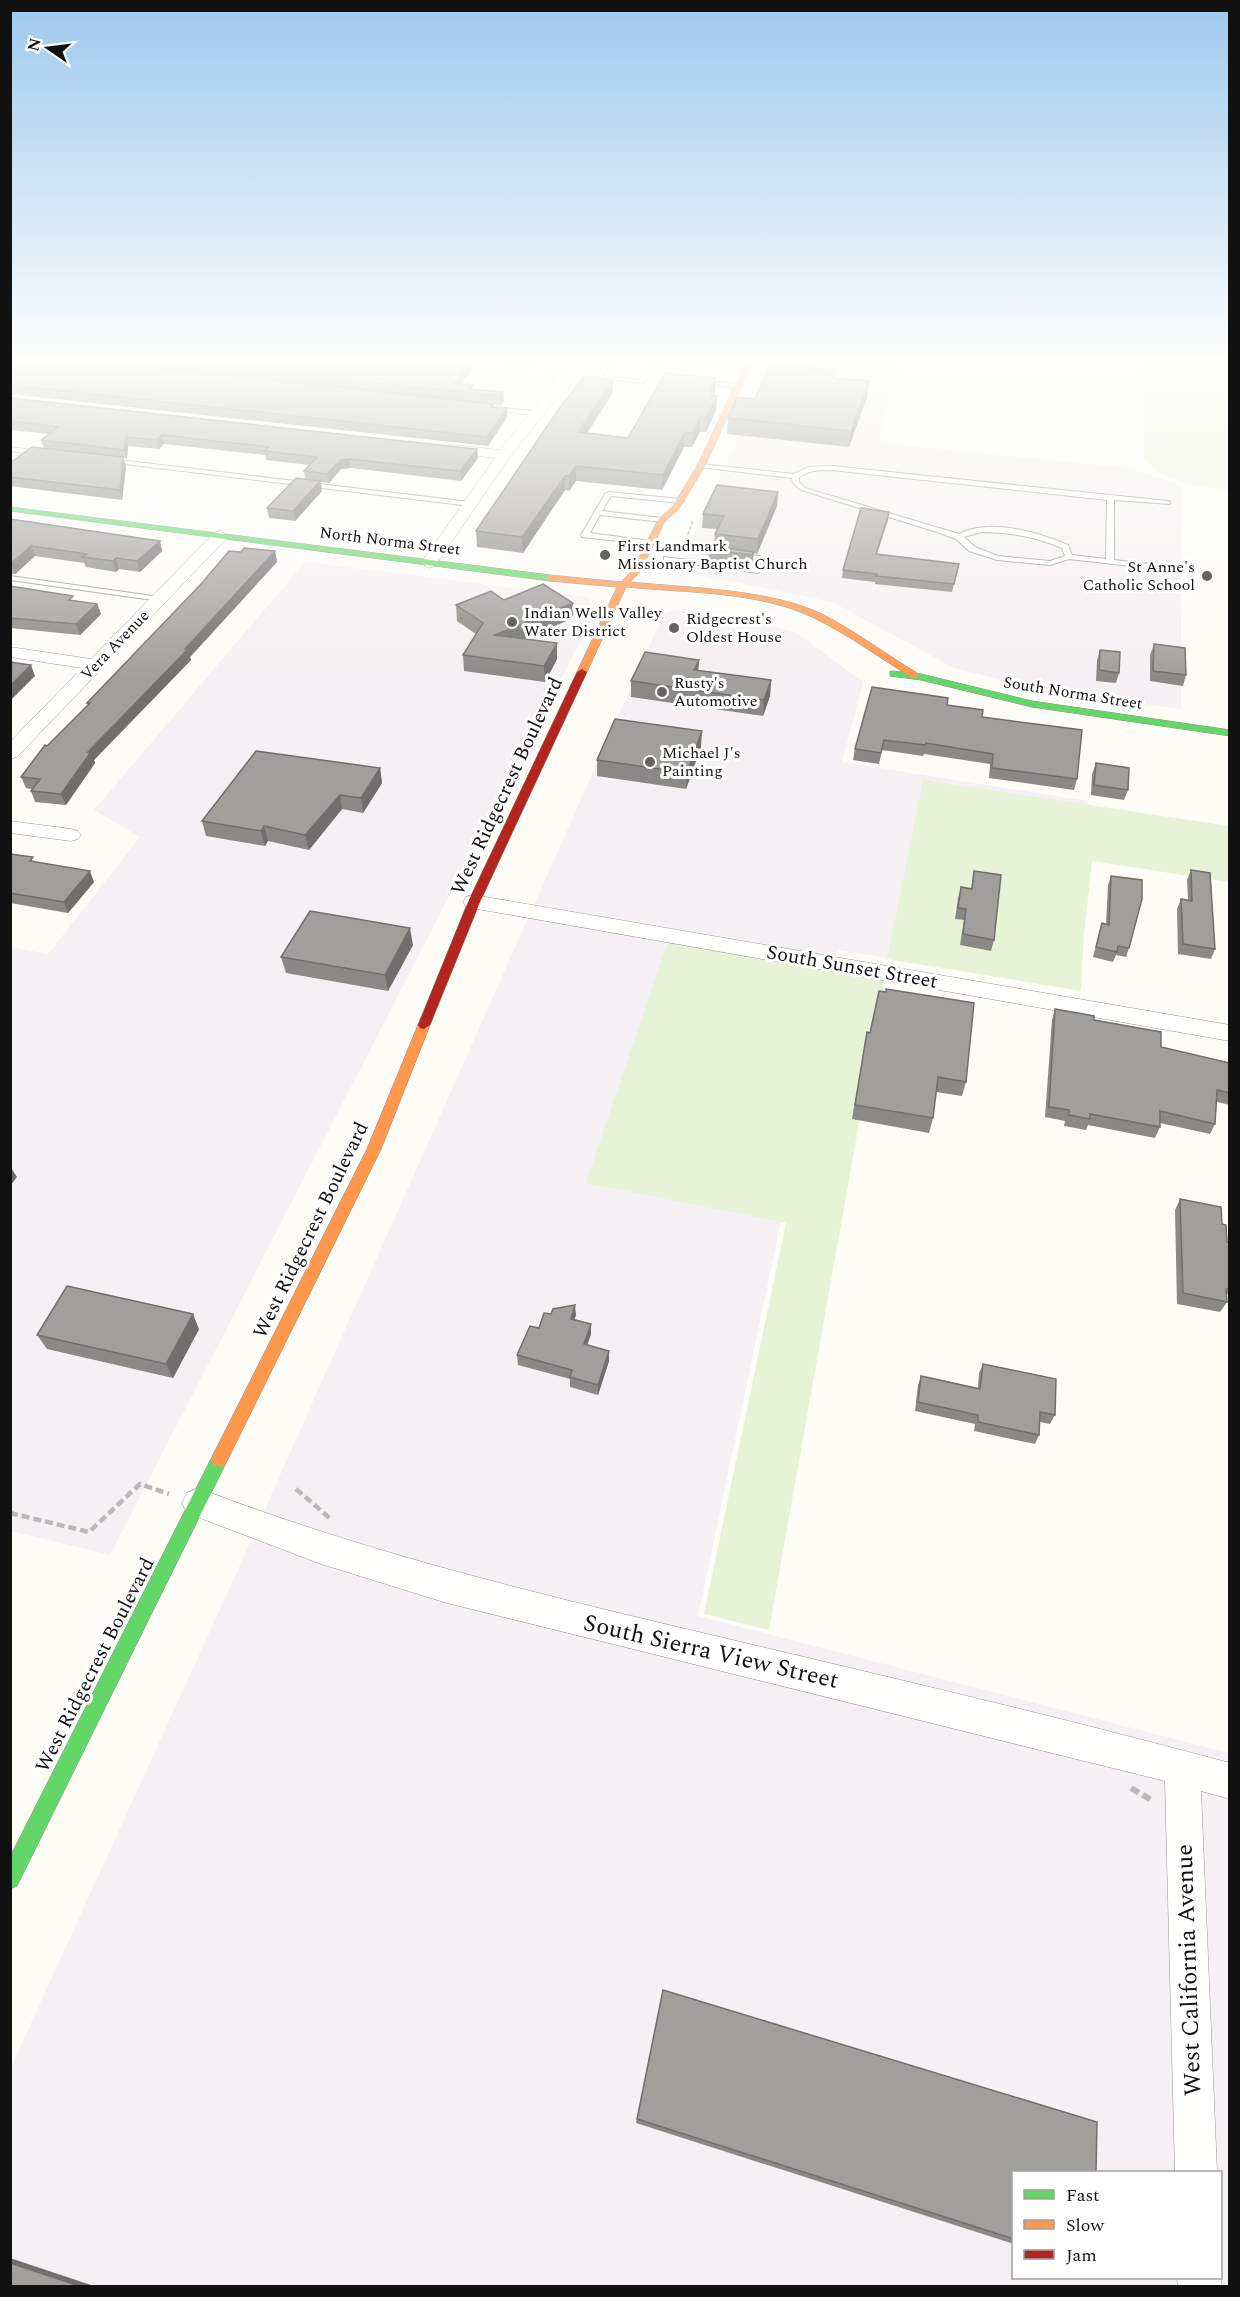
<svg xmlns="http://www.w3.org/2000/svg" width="1240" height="2297" font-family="Spectral,serif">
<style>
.industrial{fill:#f5f0f3;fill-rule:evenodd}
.green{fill:#e7f3d7}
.pitch{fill:#f0f6e1}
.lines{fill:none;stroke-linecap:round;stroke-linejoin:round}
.lane-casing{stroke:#979795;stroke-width:2}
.street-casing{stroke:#979795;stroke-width:1}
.fast-casing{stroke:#8e8d8b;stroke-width:1}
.slow-casing{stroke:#8e8d8b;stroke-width:1}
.jam-casing{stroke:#8e8d8b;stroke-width:1}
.path-far2{stroke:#b9b9b8;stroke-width:2;stroke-dasharray:4 1.5;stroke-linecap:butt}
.path-far1{stroke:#b9b9b8;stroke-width:4.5;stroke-dasharray:8 4;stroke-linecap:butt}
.path{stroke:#b9b9b8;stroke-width:6;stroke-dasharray:9 4.5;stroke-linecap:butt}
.lane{fill:#fffffe;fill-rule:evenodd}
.street{fill:#fffffe;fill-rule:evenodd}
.fast{fill:#63d668;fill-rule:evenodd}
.slow{fill:#ff974d;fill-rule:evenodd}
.jam{fill:#b3261e;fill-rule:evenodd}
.wall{fill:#8a8986}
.shaded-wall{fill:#716f6d}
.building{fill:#a19f9c;stroke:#716f6d;stroke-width:1.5}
.poi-dot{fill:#646362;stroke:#fff;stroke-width:2}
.labels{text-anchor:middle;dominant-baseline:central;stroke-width:6;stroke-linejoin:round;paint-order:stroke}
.far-street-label{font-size:16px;fill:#111;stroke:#fff}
.far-poi-label{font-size:16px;fill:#111;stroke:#fff;text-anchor:start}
.street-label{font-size:20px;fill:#111;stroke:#fff}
.near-street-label{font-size:24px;fill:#111;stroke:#fff}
</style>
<rect width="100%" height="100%" fill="#fdfcf7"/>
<g class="industrial">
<polygon points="775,358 901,358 879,437 889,444 1129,468 1181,486 1181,709 1048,691 954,668 832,602 695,574 680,564"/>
<polygon points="305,562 587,597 596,611 110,1555 11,1531 11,947 48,954 140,837 94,810"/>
<path d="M 674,610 L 749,620 L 795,632 L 863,682 L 842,762 L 1088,801 L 1079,990 L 838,950 L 698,1616 L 1229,1753 L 1229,2286 L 11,2286 L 11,2067 L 236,1574 L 664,613 ZM 1014,2172 L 1220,2172 L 1220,2278 L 1014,2278 Z"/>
</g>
<g class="green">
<polygon points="923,780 1229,826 1229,893 1229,882 1092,861 1083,946 1081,991 887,959"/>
<polygon points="668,941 885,977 769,1630 704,1614 786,1223 586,1183"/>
</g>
<path class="pitch" d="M 1142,358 L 1229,358 L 1229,490 C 1201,486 1163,483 1144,459 Z"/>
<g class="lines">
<g class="lane-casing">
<g id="lane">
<polygon points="608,358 614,358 602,376 640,380 654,359 652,358 675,358 751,368 748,370 659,360 644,383 596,378"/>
<polygon points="700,380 739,384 742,386 739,388 698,383"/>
<polygon points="491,407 535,411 538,413 535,415 489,410 488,409"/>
<polygon points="10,447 40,451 43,453 40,455 10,451"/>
<polygon points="111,459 470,502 474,504 470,506 109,462 108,461"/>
<path d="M 701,464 L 794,474 L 808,467 L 832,466 L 1168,501 L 1170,502 L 1170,504 L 1114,500 L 1114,560 L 1167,566 L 1171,568 L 1167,570 L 1069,559 L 1050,565 L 997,560 L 969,551 L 956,539 L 937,532 L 801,490 L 793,483 L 792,478 L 699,467 L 699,465 ZM 832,470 L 1107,500 L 1106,559 L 1072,555 L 1068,545 C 1037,532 990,518 959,534 L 805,488 L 799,482 L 799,477 C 809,470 820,470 832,470 ZM 981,532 C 1009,532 1037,537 1062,548 L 1065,556 L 1050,561 L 998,556 L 975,547 L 964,537 Z"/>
<polygon points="609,492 680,499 684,501 680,503 611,496 602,511 662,518 666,520 662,522 600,515 590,533 650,541 654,543 653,545 582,537 581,535 605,494"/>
<polygon points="668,545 758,556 766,558 769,564 758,573 667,561 664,561 664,557 756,568 761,564 757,560 671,549 667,547"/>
<polygon points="10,576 160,597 164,599 160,601 10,580"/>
</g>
</g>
<g class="street-casing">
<g id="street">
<polygon points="383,358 432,358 556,370 568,377 561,392 509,458 435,566 429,568 421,563 495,458 445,452 438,448 445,444 500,450 550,388 555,378 389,362"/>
<polygon points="220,531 228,536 226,539 17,757 10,759 10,742 82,668 10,657 10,647 91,659 214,533"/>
<polygon points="10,821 71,829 78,831 81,835 78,839 71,841 10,833"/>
<polygon points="474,895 1230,1025 1230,1041 466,907 463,902 466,897"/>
<path d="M 198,1488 C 369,1554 546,1596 724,1638 C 893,1678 1063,1718 1230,1763 L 1230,1799 L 1201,1791 L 1217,2172 L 1175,2172 L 1165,1781 L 447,1603 L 321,1564 L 187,1513 L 182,1503 L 187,1493 Z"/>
<polygon points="1220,2277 1222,2286 1178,2286 1177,2278"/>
</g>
</g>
<g class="fast-casing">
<g id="fast">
<polygon points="10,507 550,575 554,578 550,581 10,511"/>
<polygon points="893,671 921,674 1032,701 1230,730 1230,736 1032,707 921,680 890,676 890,672"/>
<polygon points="219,1453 225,1455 227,1460 225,1465 17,1886 10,1889 10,1857 213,1455"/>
</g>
</g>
<g class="slow-casing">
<g id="slow">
<path d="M 748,358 L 755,358 L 705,466 L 679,509 L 665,521 L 640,572 L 630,582 C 689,588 772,589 824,615 C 856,632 886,654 917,673 L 917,677 L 911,677 C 880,658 849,635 816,619 C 761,591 686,593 626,587 L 587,672 L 582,675 L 577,672 L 617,587 L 550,581 L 546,578 L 550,575 L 621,582 L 632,571 L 658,520 L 673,506 L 697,466 Z"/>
<polygon points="424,1021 430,1025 381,1149 225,1465 219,1467 213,1465 211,1460 213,1455 367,1149 418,1025"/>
</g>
</g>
<g class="jam-casing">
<polygon id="jam" points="582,669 587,672 480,902 430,1025 424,1029 420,1028 418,1025 468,902 577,672"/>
</g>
<polyline class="path-far2" points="688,535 693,520"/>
<g class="path-far1">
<polyline points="296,1489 332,1520"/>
<polyline points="10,1513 89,1532 140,1484 169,1494"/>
</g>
<polyline class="path" points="1131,1788 1153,1801"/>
<use href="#lane" class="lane"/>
<use href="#street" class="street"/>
<use href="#fast" class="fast"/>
<use href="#slow" class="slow"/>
<use href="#jam" class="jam"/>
</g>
<g class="wall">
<polygon points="10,358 415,358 470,364 470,372 461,384 474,389 503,392 504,401 500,405 494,404 494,407 507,417 488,446 10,394"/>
<polygon points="459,358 482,358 480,360"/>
<polygon points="772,358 806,358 802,367 835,378 867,397 849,447 727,434 728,418 755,399"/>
<polygon points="715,392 714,396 717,396 716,410 706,432 700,432 692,447 684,447 662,490 576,481 569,491 565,490 523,553 477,547 476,531 613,393 587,433 628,438"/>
<polygon points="10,398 477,449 478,458 461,481 351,468 341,469 329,483 321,482 322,491 295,521 269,518 267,508 305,479 304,471 309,465 266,460 265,455 164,444 159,449 128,446 127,459 124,458 126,467 122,500 10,486 10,463 44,448 41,440 49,434 10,430"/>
<polygon points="778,492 777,506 757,554 754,553 753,562 752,565 709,560 709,550 714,547 715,534 717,529 702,528 703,514"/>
<polygon points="10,519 160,541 162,551 140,572 119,569 116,572 86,567 84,563 35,556 15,574 10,574"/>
<polygon points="888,520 877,554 959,564 952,592 875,584 875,582 842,578 843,570"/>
<polygon points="275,551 277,562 190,657 191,660 94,760 95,763 66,805 35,802 31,791 32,789 26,788 21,777 47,746 88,705 87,703 202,583 241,552"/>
<polygon points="10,586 75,601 97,604 101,614 80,635 10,628"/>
<polygon points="504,600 573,603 573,618 525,639 557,659 545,682 464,671 463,655 476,634 457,621 456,605"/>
<polygon points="1154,644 1186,675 1183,686 1150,681 1150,655"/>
<polygon points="1100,650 1119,673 1116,683 1096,681 1097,660"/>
<polygon points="699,660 698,670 771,680 770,696 763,716 631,697 631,681"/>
<polygon points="947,705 982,717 1077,779 1074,790 989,778 990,764 924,754 923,756 882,750 879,764 853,760 855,749"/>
<polygon points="701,747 686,789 597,776 597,760"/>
<polygon points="1096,763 1128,790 1124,800 1091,795 1092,774"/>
<polygon points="380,768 382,783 363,813 342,809 309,850 268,841 265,846 206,836 202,821"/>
<polygon points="10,854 34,861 94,882 68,913 10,903"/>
<polygon points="1191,870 1215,949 1211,959 1178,954 1177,909 1181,899 1188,900 1187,880"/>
<polygon points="974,871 994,940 991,951 960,945 964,920 955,919 958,898 961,887 971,889"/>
<polygon points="1111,876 1129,948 1126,957 1116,955 1113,962 1093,957 1102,923 1106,924 1108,885"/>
<polygon points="413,945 388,991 286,973 281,957"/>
<polygon points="1055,1009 1094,1020 1161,1047 1230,1063 1230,1105 1217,1102 1215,1124 1210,1134 1160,1123 1160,1127 1155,1138 1088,1125 1086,1130 1064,1126 1065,1121 1045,1117 1052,1020"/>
<polygon points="867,1032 966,1082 962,1096 936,1092 933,1118 929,1133 852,1119"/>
<polygon points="1180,1199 1222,1224 1227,1242 1230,1243 1230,1291 1226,1296 1227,1302 1220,1312 1177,1304 1175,1210"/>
<polygon points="551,1314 576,1315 574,1319 591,1324 591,1334 587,1345 609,1351 609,1361 598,1395 570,1387 570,1379 518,1365 517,1355"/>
<polygon points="199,1329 173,1378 47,1349 37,1335"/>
<polygon points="983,1364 1055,1415 1050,1424 1040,1422 1039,1435 1035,1444 974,1431 975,1424 915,1411 918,1385 921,1376 978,1388 979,1373"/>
<polygon points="663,1990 1014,2172 1014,2244 636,2123"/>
</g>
<g class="shaded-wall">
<polygon points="801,358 806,358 796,382 798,367"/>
<polygon points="470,364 470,372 454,392 454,383"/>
<polygon points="716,378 714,403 717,396 716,410 706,432 710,389"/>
<polygon points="613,379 613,393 578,447 578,432"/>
<polygon points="869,381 867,397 849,447 851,431"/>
<polygon points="503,392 504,401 500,405 500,396"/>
<polygon points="507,408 507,417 488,446 487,437"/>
<polygon points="700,417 700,432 692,447 693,433"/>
<polygon points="685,432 684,447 662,490 663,475"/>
<polygon points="162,435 164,444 159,449 156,440"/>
<polygon points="126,437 128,446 127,459 124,450"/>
<polygon points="477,449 478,458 461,481 460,471"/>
<polygon points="123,457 126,467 122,500 120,490"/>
<polygon points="349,459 351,468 341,469 329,483 327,474 340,460"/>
<polygon points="576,466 576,481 569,491 569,476"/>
<polygon points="565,476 565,490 523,553 522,537"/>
<polygon points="320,481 322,491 295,521 293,511"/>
<polygon points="778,492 777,506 757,554 758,539"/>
<polygon points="889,512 888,520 874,562 876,554"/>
<polygon points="160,541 162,551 140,572 137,561"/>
<polygon points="31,546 35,556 15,574 11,564"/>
<polygon points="275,551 277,562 190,657 191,660 94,760 95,763 66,805 61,794 88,752"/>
<polygon points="116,558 119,569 116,572 113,561"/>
<polygon points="573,603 573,618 497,650 495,635"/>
<polygon points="97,604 101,614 80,635 76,624"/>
<polygon points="557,643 557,659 545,682 544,666"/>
<polygon points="699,660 698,675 694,670"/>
<polygon points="31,665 35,676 10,701 10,686"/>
<polygon points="771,680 770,696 763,716 764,700"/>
<polygon points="702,731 701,747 686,789 687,773"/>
<polygon points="380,768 382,783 363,813 361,798"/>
<polygon points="340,795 342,809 309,850 305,835"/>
<polygon points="264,826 268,841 265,846 261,831"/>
<polygon points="90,871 94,882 68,913 64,902"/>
<polygon points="410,928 413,945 388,991 385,975"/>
<polygon points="10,1166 17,1177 10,1186"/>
<polygon points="575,1305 576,1315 571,1329 571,1319"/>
<polygon points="193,1314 199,1329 173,1378 166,1364"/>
<polygon points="591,1324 591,1334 584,1354 584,1344"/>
<polygon points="609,1351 609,1361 598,1395 598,1385"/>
<polygon points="10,2258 94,2286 79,2286 10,2263"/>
</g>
<g class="building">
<polygon points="10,358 72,358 494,404 491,407 507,408 487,437 10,385"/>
<polygon points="139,358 415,358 470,364 454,383 473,385 470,389 503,392 500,396"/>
<polygon points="772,358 801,358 798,367 836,370 834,378 869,381 851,431 728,418 738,397 755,399"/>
<polygon points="665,373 716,378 710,389 714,390 711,396 717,396 706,418 700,417 693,433 685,432 663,475 576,466 569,476 565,476 522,537 476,531 563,403 585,376 613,379 578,432 628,438"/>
<polygon points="10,398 477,449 460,471 349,459 340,460 327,474 304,471 317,457 264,451 269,447 162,435 156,440 126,437 124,450 41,440 58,427 10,421"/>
<polygon points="32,447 123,457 120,490 10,477 10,463"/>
<polygon points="296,478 320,481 293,511 267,508"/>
<polygon points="717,485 778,492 758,539 715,534 724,516 703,514"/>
<polygon points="861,508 889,512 876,554 959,564 954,584 876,576 877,574 843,570"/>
<polygon points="10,519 160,541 137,561 116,558 113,561 82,557 87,554 31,546 10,564"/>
<polygon points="711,546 754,552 752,555 709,550"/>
<polygon points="244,548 275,551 185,649 188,649 88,752 91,752 61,794 31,791 40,779 21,777 45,745 47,746 90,703 87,703 202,583 229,551 241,552"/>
<polygon points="543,584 573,603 495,635 557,643 544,666 463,655 483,623 456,605 491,591 504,600"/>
<polygon points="10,586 73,596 69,600 97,604 76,624 10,618"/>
<polygon points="1154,644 1185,648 1186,675 1153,671"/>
<polygon points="1100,650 1120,652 1119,673 1099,670"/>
<polygon points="645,652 699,660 694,670 771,680 764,700 631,681"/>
<polygon points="10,662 31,665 10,686"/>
<polygon points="872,687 948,698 947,705 983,710 982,717 1082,730 1077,779 992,768 993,754 926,743 925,745 884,740 881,753 855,749"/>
<polygon points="615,719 702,731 687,773 597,760"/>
<polygon points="256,751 380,768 361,798 340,795 305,835 264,826 261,831 202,821"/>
<polygon points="1096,763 1129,768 1128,790 1094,785"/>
<polygon points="10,854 33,857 30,861 90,871 64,902 10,893"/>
<polygon points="1191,870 1210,873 1215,949 1183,944 1181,899 1192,901"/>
<polygon points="974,871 1001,875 994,940 963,934 966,909 958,908 961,887 972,889"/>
<polygon points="1111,876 1142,880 1142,899 1129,948 1118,946 1117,952 1096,947 1102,923 1109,925"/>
<polygon points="310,911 410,928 385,975 281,957"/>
<polygon points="886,989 974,1003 966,1082 938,1077 933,1118 855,1105 867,1032 870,1033 879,991 886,992"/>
<polygon points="1055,1009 1094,1016 1094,1020 1161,1032 1161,1047 1230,1063 1230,1093 1217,1090 1215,1124 1160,1111 1160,1127 1090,1114 1090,1119 1069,1115 1069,1110 1049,1107"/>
<polygon points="1180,1199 1221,1207 1222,1224 1226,1225 1227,1242 1230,1243 1230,1289 1226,1289 1227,1302 1183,1293"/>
<polygon points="67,1286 193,1314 166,1364 37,1335"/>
<polygon points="575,1305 571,1319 591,1324 584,1344 609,1351 598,1385 570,1377 572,1370 517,1355 530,1326 539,1328 544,1313 551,1314 553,1309"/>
<polygon points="983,1364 1056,1379 1055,1415 1040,1412 1039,1435 978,1422 978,1415 918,1402 921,1376 980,1389"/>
<polygon points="663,1990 1097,2122 1096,2172 1014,2172 1014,2239 637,2119"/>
<polygon points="10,2263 79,2286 10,2286"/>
</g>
<linearGradient id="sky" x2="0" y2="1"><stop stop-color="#9dc9ee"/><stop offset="0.53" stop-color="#fefefb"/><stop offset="1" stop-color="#fefefb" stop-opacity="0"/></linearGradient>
<rect width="1240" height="680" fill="url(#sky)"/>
<g class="poi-dot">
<circle cx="605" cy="555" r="6"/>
<circle cx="1207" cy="576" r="6"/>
<circle cx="512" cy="622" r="6"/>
<circle cx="674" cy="628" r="6"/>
<circle cx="662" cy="692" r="6"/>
<circle cx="650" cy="762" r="6"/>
</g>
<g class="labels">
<g class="far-street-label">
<text transform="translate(390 541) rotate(7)">North Norma Street</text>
<text transform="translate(115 645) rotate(-46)">Vera Avenue</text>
<text transform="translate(1073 693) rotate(9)">South Norma Street</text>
</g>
<g class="far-poi-label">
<text x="617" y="546">First Landmark<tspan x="617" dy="18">Missionary Baptist Church</tspan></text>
<text x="1195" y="567" text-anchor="end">St Anne's<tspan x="1195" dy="18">Catholic School</tspan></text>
<text x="524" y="613">Indian Wells Valley<tspan x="524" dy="18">Water District</tspan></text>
<text x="686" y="619">Ridgecrest's<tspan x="686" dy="18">Oldest House</tspan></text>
<text x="674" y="683">Rusty's<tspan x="674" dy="18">Automotive</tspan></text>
<text x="662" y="753">Michael J's<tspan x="662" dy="18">Painting</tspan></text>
</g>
<g class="street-label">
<text transform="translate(507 786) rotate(-65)">West Ridgecrest Boulevard</text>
<text transform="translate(852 967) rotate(10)">South Sunset Street</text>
<text transform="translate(311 1230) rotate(-64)">West Ridgecrest Boulevard</text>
<text transform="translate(95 1665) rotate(-63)">West Ridgecrest Boulevard</text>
</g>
<g class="near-street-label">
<text transform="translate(711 1652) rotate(13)">South Sierra View Street</text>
<text transform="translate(1189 1970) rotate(-92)">West California Avenue</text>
</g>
</g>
<rect width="1240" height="2297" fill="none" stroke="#111111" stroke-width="24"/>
<rect x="1012" y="2171" width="210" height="108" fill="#ffffff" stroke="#a0a0a0" stroke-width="1.5"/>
<rect x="1024" y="2190" width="30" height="9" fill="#63d668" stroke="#a0a0a0" stroke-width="1.5"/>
<text x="1066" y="2201" font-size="18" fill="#111111">Fast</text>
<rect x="1024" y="2220" width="30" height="9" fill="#ff974d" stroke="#a0a0a0" stroke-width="1.5"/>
<text x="1066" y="2231" font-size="18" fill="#111111">Slow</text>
<rect x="1024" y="2250" width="30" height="9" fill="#b3261e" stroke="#a0a0a0" stroke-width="1.5"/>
<text x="1066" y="2261" font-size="18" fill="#111111">Jam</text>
<g transform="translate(48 48) rotate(284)" stroke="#ffffff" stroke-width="4.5" paint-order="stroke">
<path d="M0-4.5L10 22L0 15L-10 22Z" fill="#111111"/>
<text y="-9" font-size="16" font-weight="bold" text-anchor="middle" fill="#111111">N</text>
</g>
</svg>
